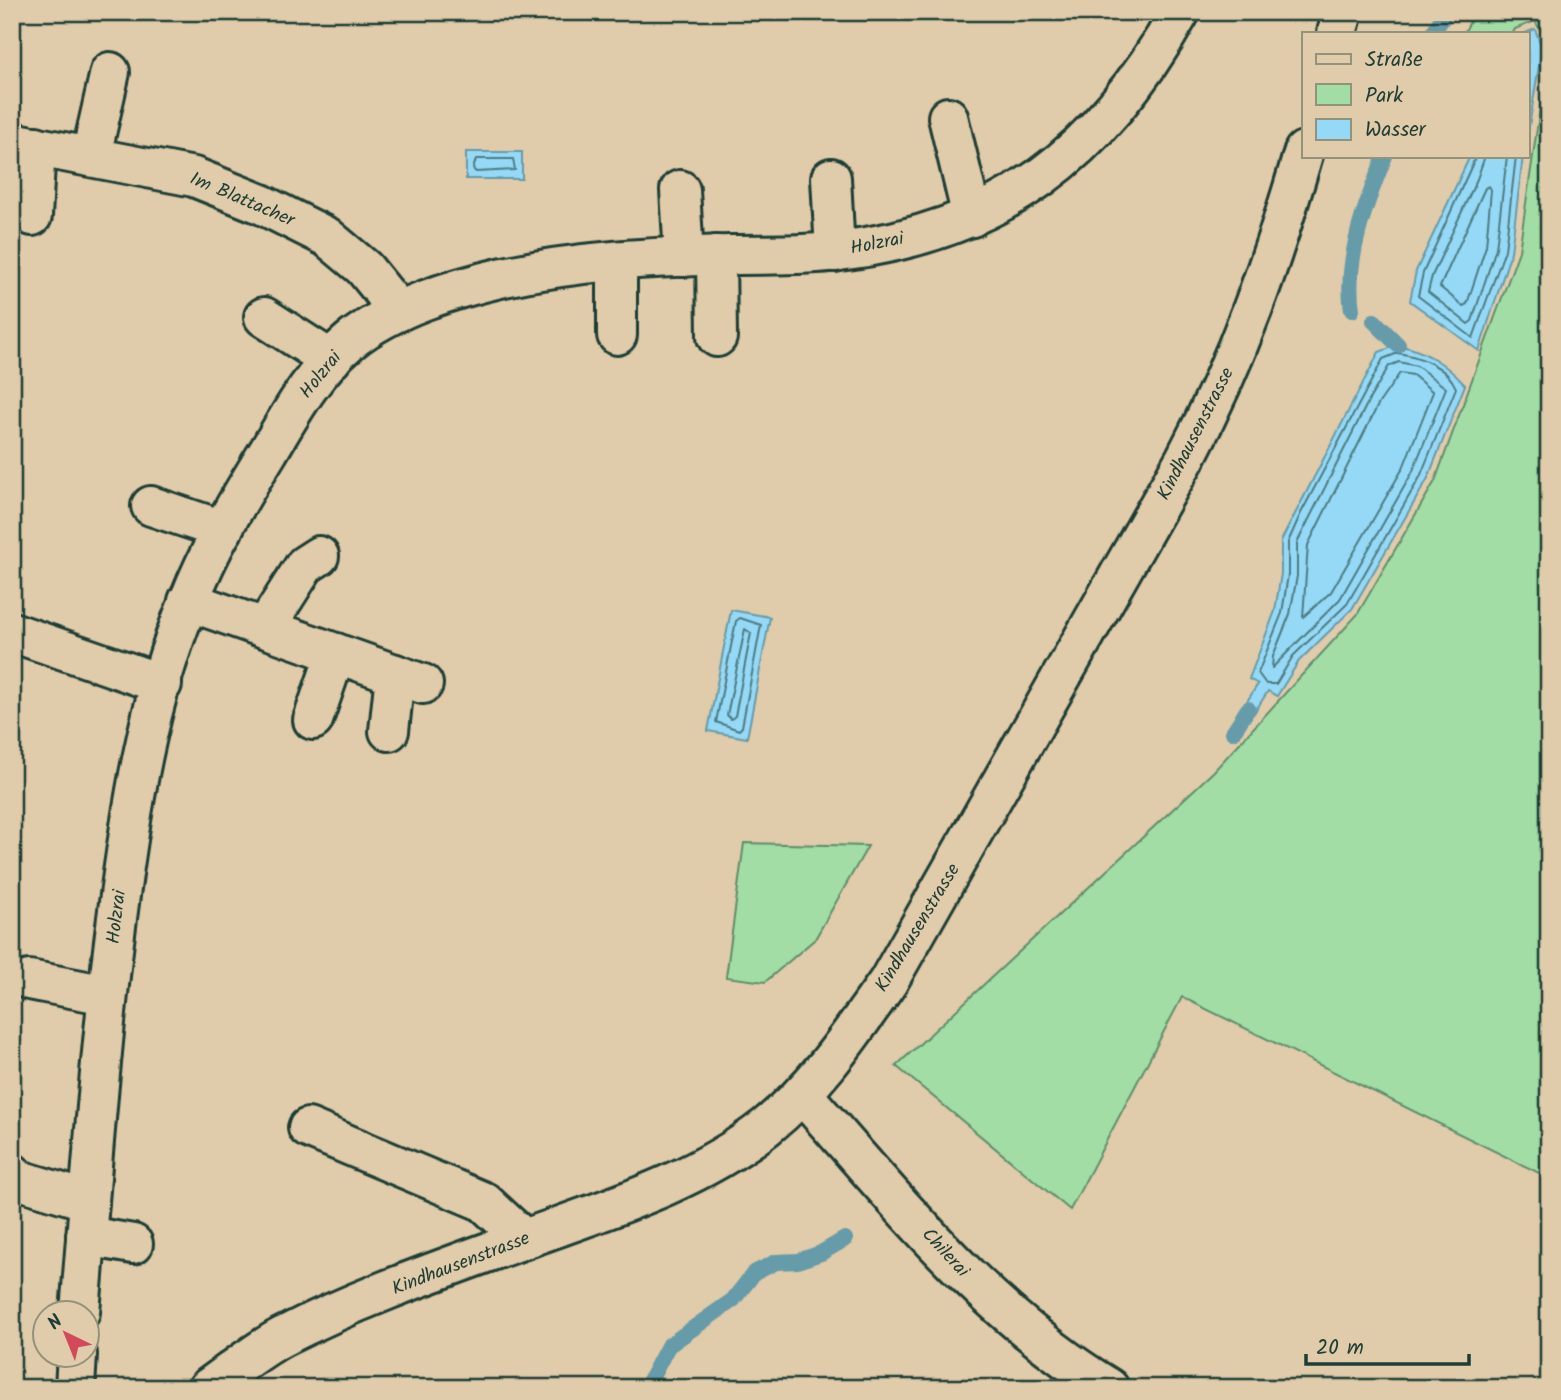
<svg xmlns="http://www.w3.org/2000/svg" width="1561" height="1400" font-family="Kalam,sans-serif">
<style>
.green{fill:#a1dda4;stroke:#608d6c;stroke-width:2}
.water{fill:#95d9f7;stroke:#669ba9;stroke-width:2}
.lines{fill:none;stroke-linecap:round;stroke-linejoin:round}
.shore{stroke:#4e7b82;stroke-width:2}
.stream{stroke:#669ba9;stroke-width:16}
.minor-casing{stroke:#1f3d34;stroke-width:44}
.minor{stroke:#e0cbaa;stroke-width:38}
.labels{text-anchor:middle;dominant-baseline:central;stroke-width:5;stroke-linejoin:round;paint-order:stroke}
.street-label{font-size:19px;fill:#1f3d34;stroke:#e0cbaa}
</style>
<rect width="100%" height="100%" fill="#e0cbaa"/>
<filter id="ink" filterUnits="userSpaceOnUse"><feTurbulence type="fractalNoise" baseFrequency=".0143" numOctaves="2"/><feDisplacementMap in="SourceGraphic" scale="14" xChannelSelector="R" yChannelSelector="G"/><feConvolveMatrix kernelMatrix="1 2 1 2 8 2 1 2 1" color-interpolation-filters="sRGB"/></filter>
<g filter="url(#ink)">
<g class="green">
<polygon points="1475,12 1549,12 1549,45 1535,21 1515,29 1513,33 1464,33"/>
<polygon points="1549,47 1549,1178 1182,997 1070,1210 896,1066 1213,772 1357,615 1435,481 1519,251"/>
<polygon points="744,843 868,846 815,939 765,982 726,977"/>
</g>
<g class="water">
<polygon points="1535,29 1542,48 1528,132 1528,33 1525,33"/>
<rect x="466" y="152" width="56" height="27"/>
<polygon points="1470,156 1523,156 1511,252 1479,351 1410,301 1416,271"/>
<path d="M 1398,345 C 1426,351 1445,363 1465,385 L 1427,480 L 1352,609 L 1299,661 L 1277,696 L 1268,691 L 1254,713 L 1244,706 L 1258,684 L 1249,679 L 1275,611 L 1281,574 L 1281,541 L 1379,352 Z"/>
<polygon points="731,610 770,617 747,738 708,731"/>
</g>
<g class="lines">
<g class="shore">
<polyline points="1476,156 1423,273 1418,296 1473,338 1505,250 1516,156"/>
<polyline points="1485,156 1477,179 1432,276 1428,292 1468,324 1472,321 1496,248 1507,156"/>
<polygon points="476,159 513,159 515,170 476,172 473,169"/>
<polygon points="1489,186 1491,190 1486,246 1467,304 1463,306 1440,287 1485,188"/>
<path d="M 1398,353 C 1419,356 1448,367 1456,388 L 1420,477 L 1347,604 L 1293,656 L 1276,684 L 1266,684 L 1258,673 L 1282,613 L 1288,575 L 1288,542 L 1301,513 L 1383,359 Z"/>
<polygon points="1399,362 1417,366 1446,388 1412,473 1340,599 1272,668 1273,656 1290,614 1297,576 1297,543 1370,398 1389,366"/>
<polygon points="1400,373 1413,375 1433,392 1403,468 1331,592 1303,617 1308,545 1379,403"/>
<polygon points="740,618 761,625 742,727 739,730 716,722 736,621"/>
<polygon points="745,629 751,633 735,716 731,719 727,715"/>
</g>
<g class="stream">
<polyline points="1433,33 1446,12"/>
<path d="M 1352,310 C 1344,259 1366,203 1385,156"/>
<polyline points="1374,321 1398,345"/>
<polyline points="1233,732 1248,709"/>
<polyline points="646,1388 668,1346 733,1300 754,1273 776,1262 798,1261 821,1253 845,1239"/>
</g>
<g class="minor-casing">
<g id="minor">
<polyline points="1337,33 1343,12"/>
<polyline points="948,117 972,217"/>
<polyline points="12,142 194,177 261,204 327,237 364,268 399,311"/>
<polyline points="91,156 110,72"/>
<polyline points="831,178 835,252"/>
<polyline points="680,190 684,257"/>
<polyline points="32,216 36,146"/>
<polyline points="716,255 717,337"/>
<polyline points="617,262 617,335"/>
<polyline points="264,317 331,360"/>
<polyline points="151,506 223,530"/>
<polyline points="188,601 423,684"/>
<polyline points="265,628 305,565 319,556"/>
<polyline points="12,632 162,684"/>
<polyline points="313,720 336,653"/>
<polyline points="389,731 395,674"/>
<polyline points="29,980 107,995"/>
<path d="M 802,1094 C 897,1200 986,1314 1109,1388"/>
<polyline points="308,1128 484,1202 524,1239"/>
<polyline points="12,1173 16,1179 89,1201"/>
<polyline points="86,1236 133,1244"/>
<path d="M 80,1312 C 91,1181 100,1049 117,918 C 131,810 147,702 189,601 C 209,549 239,499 268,452 C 291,413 314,371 350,341 C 392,307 452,289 504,277 C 577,261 655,257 730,255 C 766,254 803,256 839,251 C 1002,231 1101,153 1180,12"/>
<polyline points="75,1388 77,1354"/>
<path d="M 208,1388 C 232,1371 256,1351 282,1337 C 360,1297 445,1268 527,1238 C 610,1208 696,1182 766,1127 C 816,1087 852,1033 888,982 L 1185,459 C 1239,357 1272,261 1304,151"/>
</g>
</g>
<use href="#minor" class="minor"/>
</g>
</g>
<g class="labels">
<g class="street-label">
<text transform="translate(242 200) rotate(23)">Im Blattacher</text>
<text transform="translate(877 244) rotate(-11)">Holzrai</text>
<text transform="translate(321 375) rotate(-51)">Holzrai</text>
<text transform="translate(1196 434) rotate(-63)">Kindhausenstrasse</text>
<text transform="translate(117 917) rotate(-83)">Holzrai</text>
<text transform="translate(918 928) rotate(-59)">Kindhausenstrasse</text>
<text transform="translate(945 1253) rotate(47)">Chilerai</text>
<text transform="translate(461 1264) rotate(-21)">Kindhausenstrasse</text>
</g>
</g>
<rect width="1561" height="1400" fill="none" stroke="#e0cbaa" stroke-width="42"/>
<rect x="21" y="21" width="1519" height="1358" fill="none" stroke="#1f3d34" stroke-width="2.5" filter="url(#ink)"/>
<rect x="1302" y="32" width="228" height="126" fill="#e0cbaa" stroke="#93927b" stroke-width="2"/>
<rect x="1316" y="54" width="35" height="10" fill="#e0cbaa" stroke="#93927b" stroke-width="2"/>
<text x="1365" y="66" font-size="21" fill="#1f3d34">Straße</text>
<rect x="1316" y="84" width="35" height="21" fill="#a1dda4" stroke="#93927b" stroke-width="2"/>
<text x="1365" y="102" font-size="21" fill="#1f3d34">Park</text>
<rect x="1316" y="119" width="35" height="21" fill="#95d9f7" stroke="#93927b" stroke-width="2"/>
<text x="1365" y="136" font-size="21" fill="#1f3d34">Wasser</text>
<g transform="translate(66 1334) rotate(317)"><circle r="33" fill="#e0cbaa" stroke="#93927b" stroke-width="2"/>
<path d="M0-5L12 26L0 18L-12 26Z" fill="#d1495b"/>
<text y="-10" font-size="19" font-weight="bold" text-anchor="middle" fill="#1f3d34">N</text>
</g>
<path d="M1306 1354v10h163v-10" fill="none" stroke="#1f3d34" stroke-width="3.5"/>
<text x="1316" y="1354" font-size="21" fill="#1f3d34" stroke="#e0cbaa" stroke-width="5" paint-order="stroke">20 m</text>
</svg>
